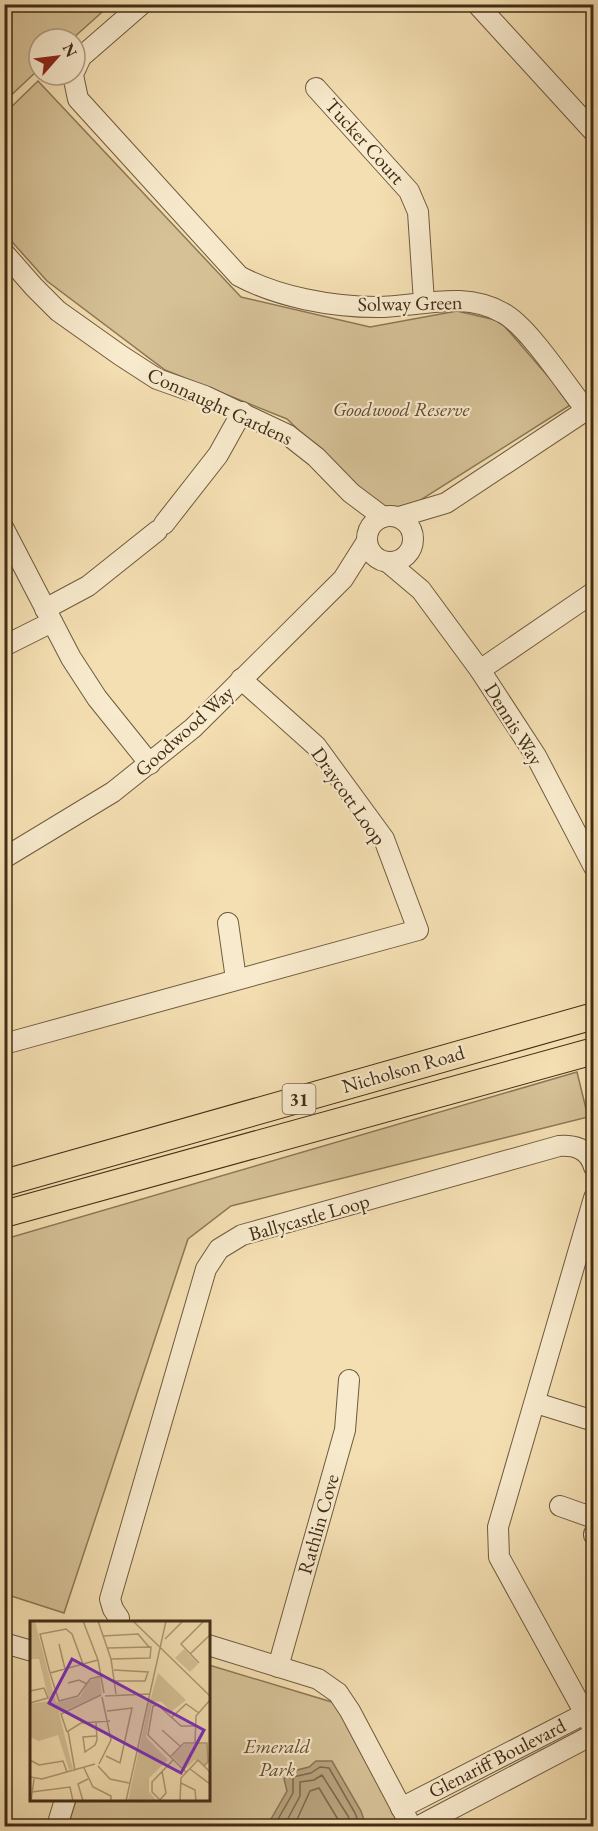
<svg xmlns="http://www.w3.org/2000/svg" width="598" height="1831" font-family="'EB Garamond',serif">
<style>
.green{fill:#d6c197;stroke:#8c7756;stroke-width:1.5}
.water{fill:#b7a27d;stroke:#887354;stroke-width:1.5}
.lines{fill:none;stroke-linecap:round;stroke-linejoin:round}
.shore{stroke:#7c684a;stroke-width:1.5}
.minor-casing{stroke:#6e5a3d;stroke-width:22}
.major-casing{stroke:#412d16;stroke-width:28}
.minor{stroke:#f8eacd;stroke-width:20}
.major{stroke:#f4dfb2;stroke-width:26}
.labels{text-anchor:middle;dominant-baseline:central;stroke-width:4.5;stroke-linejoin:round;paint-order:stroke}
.shield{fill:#f8eacd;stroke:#78664d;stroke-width:1.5}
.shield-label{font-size:18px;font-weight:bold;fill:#412d16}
.street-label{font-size:20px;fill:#412d16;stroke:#f8eacd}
.park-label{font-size:20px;font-style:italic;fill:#5f4b30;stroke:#f8eacd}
.inset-road{fill:none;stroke:#ac9874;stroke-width:1.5}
.view{fill:#7b2cbf;fill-opacity:0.15;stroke:#7b2cbf;stroke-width:3}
.inset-edge{fill:none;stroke:#412d16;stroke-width:3}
</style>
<rect width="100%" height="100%" fill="#f4dfb2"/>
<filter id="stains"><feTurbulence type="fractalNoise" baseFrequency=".00333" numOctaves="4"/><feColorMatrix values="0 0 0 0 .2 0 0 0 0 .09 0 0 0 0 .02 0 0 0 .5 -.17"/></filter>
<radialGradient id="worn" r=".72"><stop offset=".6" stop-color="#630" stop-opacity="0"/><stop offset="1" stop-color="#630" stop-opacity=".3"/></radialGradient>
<g class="green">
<polygon points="5,4 110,4 110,5 72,39 39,39 39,69 5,101"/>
<polygon points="38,81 241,297 370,327 457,311 500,321 572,404 389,520 287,419 165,370 47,281 5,234 5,113"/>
<polygon points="577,1072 588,1117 231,1206 188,1239 64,1613 5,1594 5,1239"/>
<polygon points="209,1665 335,1703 400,1826 68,1826 76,1800 208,1800"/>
</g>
<polygon class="water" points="316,1761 332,1761 361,1811 366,1826 267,1826 287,1791 284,1779 289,1772 309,1767"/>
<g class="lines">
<g class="shore">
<polyline points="274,1826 293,1793 293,1777 311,1773 320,1767 329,1768 355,1813 360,1826"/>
<polyline points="284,1826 300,1796 300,1782 314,1780 322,1775 348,1816 352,1826"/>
<polyline points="294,1826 310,1791 319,1788 342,1826"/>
</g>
<g class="minor-casing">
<g id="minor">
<polyline points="477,4 594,132"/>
<polyline points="75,70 81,57 142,4"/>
<path d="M 73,75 L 78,99 L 239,276 C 278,297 332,307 377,307 C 419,307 463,290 503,313 C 529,327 566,385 586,410"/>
<polyline points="316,88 409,191 418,212 424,302"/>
<polyline points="4,253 34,287 58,311 120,355 157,379 205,396 288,435 316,457 351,493 383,517"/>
<circle cx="390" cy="539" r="23"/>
<polyline points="399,517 446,503 594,405"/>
<polyline points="164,524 218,455 242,412"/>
<polyline points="4,529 71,658 97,698 150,764"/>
<polyline points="389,563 421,590 480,670 536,756 594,867"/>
<polyline points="45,609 88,586 157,531"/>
<polyline points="4,646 52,622"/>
<polyline points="480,670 594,592"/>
<polyline points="4,858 113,792 193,728 343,579 367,541"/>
<polyline points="228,923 236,979"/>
<polyline points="4,1044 418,930 384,839 316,746 241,679"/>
<polyline points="594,1198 498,1527 499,1557 594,1730"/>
<polyline points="536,1403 594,1421"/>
<polyline points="560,1506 594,1518"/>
<polyline points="594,1534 594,1535"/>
<path d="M 119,1618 L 113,1609 L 110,1599 L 206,1269 L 219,1249 L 242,1235 L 559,1146 C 575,1145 589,1149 594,1167"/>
<polyline points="4,1643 32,1651"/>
<polyline points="208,1645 318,1679 338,1693 350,1711 411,1826"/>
<polyline points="278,1667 345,1430 349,1380"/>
<polyline points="401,1808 594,1709"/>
<polyline points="57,1826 65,1800"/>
<polyline points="419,1826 594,1734"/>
</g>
</g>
<g class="major-casing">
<g id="major">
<polyline points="4,1183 594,1016"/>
<polyline points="4,1214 594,1051"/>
</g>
</g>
<use href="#minor" class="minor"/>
<use href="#major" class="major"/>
</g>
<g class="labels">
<rect class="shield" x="282.5" y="1084" width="33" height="30" rx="4.5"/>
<g class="shield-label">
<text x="299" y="1099">31</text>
</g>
<g class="street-label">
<text transform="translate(365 141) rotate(48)">Tucker Court</text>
<text transform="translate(410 303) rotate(-1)">Solway Green</text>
<text transform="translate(220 406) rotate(25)">Connaught Gardens</text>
<text transform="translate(514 724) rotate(58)">Dennis Way</text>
<text transform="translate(184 731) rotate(-42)">Goodwood Way</text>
<text transform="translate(349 796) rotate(55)">Draycott Loop</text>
<text transform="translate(403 1069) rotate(-16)">Nicholson Road</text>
<text transform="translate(309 1217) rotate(-16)">Ballycastle Loop</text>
<text transform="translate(318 1524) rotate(-74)">Rathlin Cove</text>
<text transform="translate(497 1758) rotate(-27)">Glenariff Boulevard</text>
</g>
<g class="park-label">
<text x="401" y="409">Goodwood Reserve</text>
<text x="277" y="1746">Emerald<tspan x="277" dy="23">Park</tspan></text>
</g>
</g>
<g transform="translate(30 1621)">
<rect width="180" height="180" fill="#f4dfb2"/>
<path d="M 5,0 L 26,82 L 50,76 L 59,60 L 70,56 L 72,73 L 29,92 L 43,148 L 39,149 L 28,114 L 9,120 L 0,116 L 0,83 L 18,80 L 20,84 L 9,38 L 0,38 L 0,1 ZM 154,28 L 168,43 L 160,51 L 145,37 ZM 128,52 L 156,79 L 141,91 L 132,81 L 120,80 ZM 119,81 L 122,82 L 116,116 L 138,139 L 119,157 L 119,171 L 127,180 L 98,180 ZM 155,123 L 177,123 L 178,141 L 174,144 L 165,139 L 155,148 L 142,135 Z" fill="#d6c197"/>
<path class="inset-road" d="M 53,0 L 68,39 L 74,72M 68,0 L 81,38 L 86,73M 103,0 L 180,75M 73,15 L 108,13 L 119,26M 135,18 L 153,0M 77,27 L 121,26 L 120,37 L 81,38M 160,33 L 180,14M 33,40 L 29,23 L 35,48M 169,42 L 151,23 L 174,0M 53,43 L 20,52 L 10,13 L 36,8 L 42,13 L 53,43 L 68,39M 84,49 L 118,51 L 115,60 L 85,60M 20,52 L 29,80 L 48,75 L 60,58 L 71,55M 38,62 L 49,59 L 57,63M 0,70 L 14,67 L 18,77 L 0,82M 75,75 L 119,73M 141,97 L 156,83 L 169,92M 66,102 L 67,119 L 65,124 L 55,131 L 53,116 L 66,115M 132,109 L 150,125M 37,111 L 31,93 L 71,74M 165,122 L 166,95 L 180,79M 76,135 L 90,142 L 102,87 L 77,90M 141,135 L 154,122 L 177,122 L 178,141 L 174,145M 0,139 L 9,144 L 33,140 L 37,151M 69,143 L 81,119 L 72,76M 68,145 L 80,158 L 99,162M 54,147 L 63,166 L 81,175 L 81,180M 160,148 L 180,163M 45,150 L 38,110 L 51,102 L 80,100M 156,151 L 118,114 L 123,85 L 128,84 L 151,105 L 167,105M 0,156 L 12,158 L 65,143M 151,162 L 165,169 L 166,180M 2,171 L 40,166 L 43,180M 130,179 L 136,172 L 132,150M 1,180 L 4,158M 53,180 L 48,163 L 58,158M 96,180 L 136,0M 131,180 L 122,171 L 122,161 L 144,138M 150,180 L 151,157 L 168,139 L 180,151"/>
<path class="view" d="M 42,38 L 174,109 L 151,152 L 19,82 Z"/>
<rect width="180" height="180" class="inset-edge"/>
</g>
<rect width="598" height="1831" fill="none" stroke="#f4dfb2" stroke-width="24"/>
<rect x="6" y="6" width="586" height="1819" fill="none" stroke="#412d16" stroke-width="3"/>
<rect x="12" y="12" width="574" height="1807" fill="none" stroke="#412d16" stroke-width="1.5"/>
<g transform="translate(57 57) rotate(62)"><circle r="28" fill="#f8eacd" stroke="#af9e84" stroke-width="1.5"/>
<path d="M0-4.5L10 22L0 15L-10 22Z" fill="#8f2418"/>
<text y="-9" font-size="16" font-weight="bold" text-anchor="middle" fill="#412d16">N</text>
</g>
<rect width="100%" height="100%" filter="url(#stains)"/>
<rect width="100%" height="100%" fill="url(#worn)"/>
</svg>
